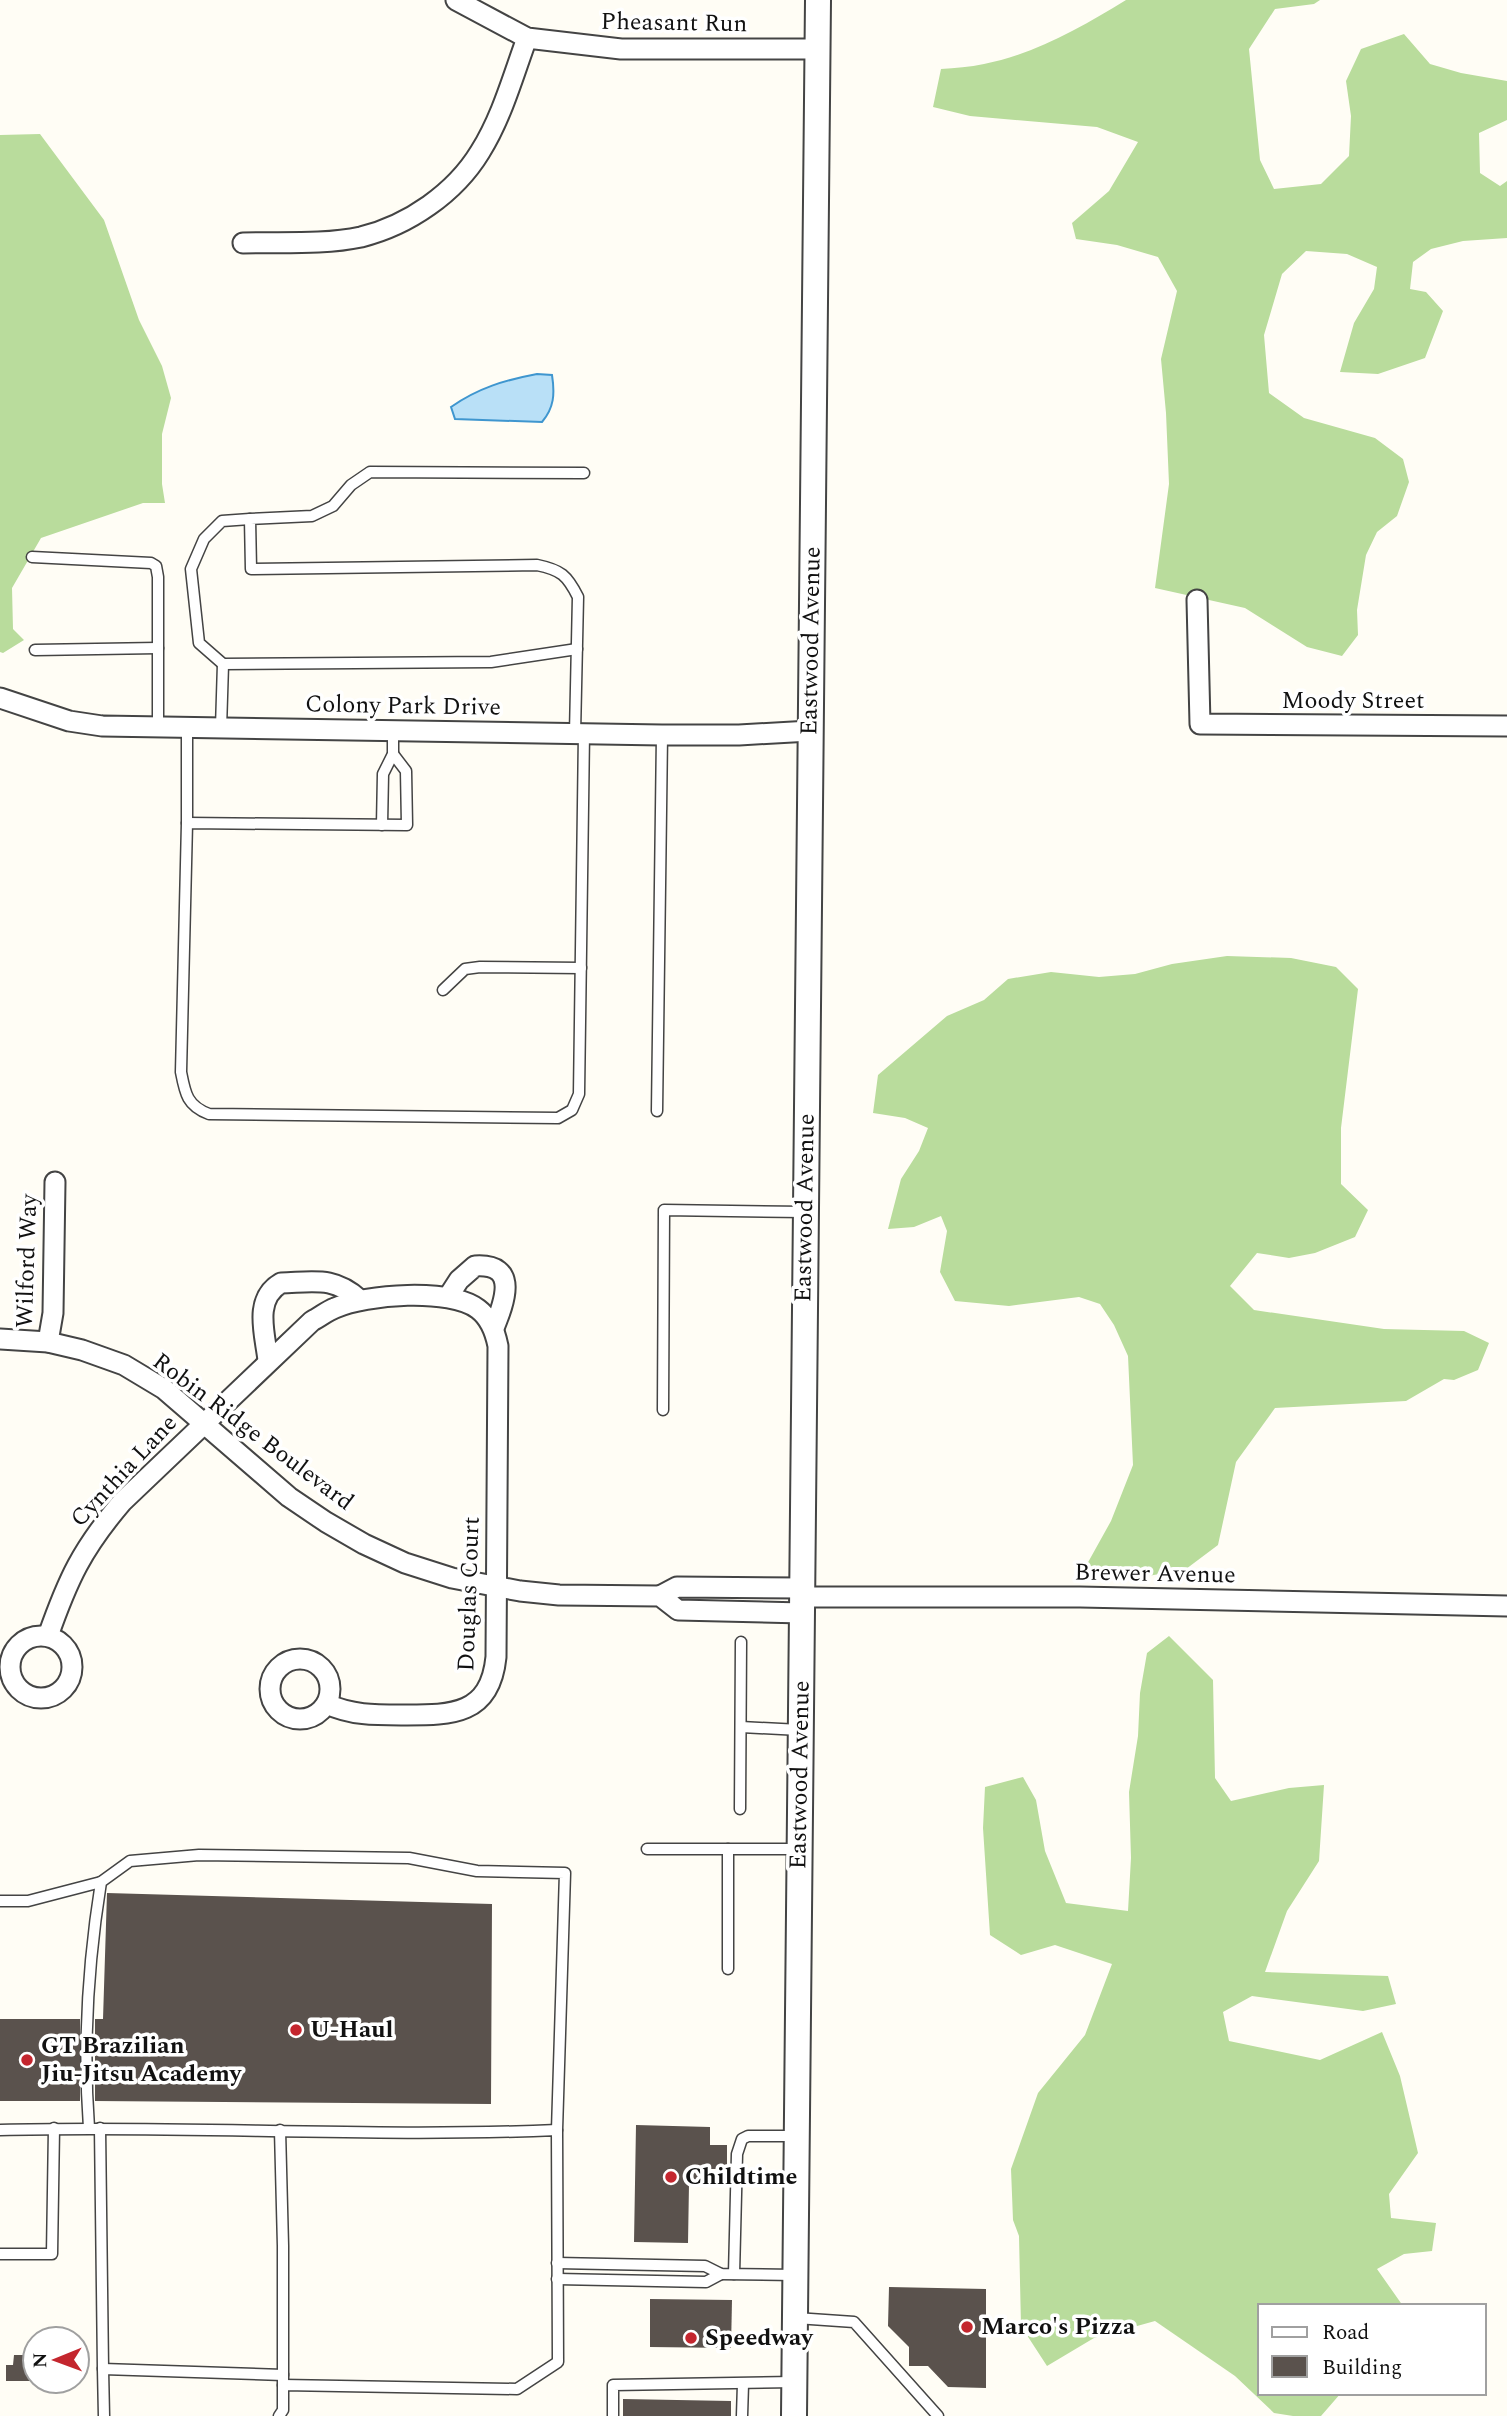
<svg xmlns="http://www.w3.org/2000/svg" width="1507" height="2416" font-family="Spectral,serif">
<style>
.forest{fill:#b9dc9c}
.water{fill:#b9e0f7;stroke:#3f96cf;stroke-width:2}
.building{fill:#5a524d}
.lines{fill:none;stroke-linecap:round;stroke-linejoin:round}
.service-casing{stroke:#444;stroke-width:13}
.minor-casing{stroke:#444;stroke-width:23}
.tertiary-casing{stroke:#444;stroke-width:28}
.service{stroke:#fff;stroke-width:10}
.minor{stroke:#fff;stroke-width:19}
.tertiary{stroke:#fff;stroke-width:24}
.poi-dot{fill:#c4262e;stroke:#fff;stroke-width:2.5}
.labels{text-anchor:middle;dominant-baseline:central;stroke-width:7;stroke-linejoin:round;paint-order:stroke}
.street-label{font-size:24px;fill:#111;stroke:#fff}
.poi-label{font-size:24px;font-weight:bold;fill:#111;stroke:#fff;text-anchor:start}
</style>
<rect width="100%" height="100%" fill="#fffdf5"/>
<g class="forest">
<path d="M 1126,0 L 1320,0 L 1314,4 L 1275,9 L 1249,49 L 1260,160 L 1274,189 L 1321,184 L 1349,156 L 1351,116 L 1346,81 L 1361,49 L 1404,34 L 1430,64 L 1461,73 L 1507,81 L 1507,120 L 1479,133 L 1480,173 L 1500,186 L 1507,181 L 1507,238 L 1463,241 L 1431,249 L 1413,262 L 1410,289 L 1426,292 L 1443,311 L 1425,358 L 1378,374 L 1340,372 L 1354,323 L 1374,289 L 1377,267 L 1347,254 L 1306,251 L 1282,274 L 1264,335 L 1269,393 L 1304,418 L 1375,438 L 1403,459 L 1409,482 L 1397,516 L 1377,532 L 1366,555 L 1357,610 L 1358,635 L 1342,656 L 1307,647 L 1245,608 L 1155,588 L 1169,484 L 1166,413 L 1161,359 L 1177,291 L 1158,257 L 1117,245 L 1076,239 L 1072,223 L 1109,191 L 1138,142 L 1097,127 L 970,116 L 933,107 L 941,69 C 955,68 970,67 984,64 C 1035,54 1082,27 1126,0 Z"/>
<polygon points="40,134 104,220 139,320 162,366 171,398 162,434 162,484 165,503 143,503 41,538 12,588 13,629 24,640 3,653 0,652 0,135"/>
<polygon points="1227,956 1291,958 1336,967 1358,989 1341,1128 1341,1184 1368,1210 1355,1237 1315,1253 1289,1258 1257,1253 1230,1286 1254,1310 1384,1329 1464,1331 1489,1343 1478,1370 1454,1380 1444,1379 1406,1401 1275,1408 1236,1462 1218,1545 1186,1569 1143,1577 1103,1575 1086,1566 1111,1521 1133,1465 1128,1356 1114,1325 1100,1304 1079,1297 1009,1306 955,1301 940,1272 947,1231 941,1216 914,1227 888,1229 901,1179 919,1151 928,1128 905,1118 873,1113 878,1075 947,1016 984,1000 1008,979 1051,972 1099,977 1135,974 1172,964"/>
<polygon points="1169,1636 1213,1680 1215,1778 1231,1801 1289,1788 1324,1785 1319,1861 1287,1911 1265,1972 1388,1976 1396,2004 1363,2011 1252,1996 1223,2012 1229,2041 1320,2060 1382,2032 1400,2076 1418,2153 1389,2194 1391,2218 1436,2223 1432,2251 1404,2254 1377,2269 1403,2306 1260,2306 1260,2393 1341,2393 1321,2416 1293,2416 1274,2413 1235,2376 1155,2321 1094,2338 1047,2366 1021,2326 1019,2236 1013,2220 1011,2169 1038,2093 1085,2035 1112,1964 1055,1945 1021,1955 990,1935 983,1828 985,1787 1023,1777 1036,1800 1045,1851 1066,1903 1128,1911 1131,1858 1129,1792 1138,1736 1140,1693 1147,1653"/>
</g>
<path class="water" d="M 537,374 L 552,375 C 555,394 554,408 542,422 L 455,419 L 451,407 C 478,388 505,380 537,374 Z"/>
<g class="building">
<polygon points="107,1893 492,1904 491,2104 95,2101 95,2019 103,2019"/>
<rect x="0" y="2019" width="80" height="82"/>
<polygon points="636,2125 710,2127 710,2145 727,2145 727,2169 707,2169 707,2185 689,2184 688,2243 634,2242"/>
<polygon points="889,2287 986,2289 986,2388 948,2387 928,2366 909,2366 909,2347 888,2326"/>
<polygon points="650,2299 732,2300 731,2348 650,2347"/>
<polygon points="14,2355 35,2355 35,2381 6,2381 6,2365 13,2365"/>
<polygon points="623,2399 731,2401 731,2416 623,2416"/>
</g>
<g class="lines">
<g class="service-casing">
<g id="service">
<polyline points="250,519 222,521 204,539 191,569 199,643 223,664 491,662 577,649"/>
<polyline points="32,557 151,563 156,566 158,577 158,727"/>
<polyline points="35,650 158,648"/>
<polyline points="187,728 187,823"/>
<polyline points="221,728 223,664"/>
<path d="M 575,733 L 578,597 C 567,575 561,570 537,565 L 251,569 L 250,519 L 312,516 L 333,506 L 351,485 L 370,472 L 584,473"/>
<path d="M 393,754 L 406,771 L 407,825 L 187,823 L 181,1072 C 185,1093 187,1106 209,1114 L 558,1118 L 572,1110 L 579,1094 L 584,733"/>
<polyline points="382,825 383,774 393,754 393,730"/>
<polyline points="443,990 465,969 480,967 581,968"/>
<polyline points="657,1111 662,735"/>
<polyline points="663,1410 664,1210 805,1212"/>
<polyline points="741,1727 800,1730"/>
<polyline points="740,1809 741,1642"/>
<polyline points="647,1849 797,1849"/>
<polyline points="0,1901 28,1901 101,1882"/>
<polyline points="728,1969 728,1849"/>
<path d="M 89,2128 C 83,2047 88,1963 101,1882 L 130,1861 L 199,1855 L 409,1858 L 477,1871 L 565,1873 L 557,2130"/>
<polyline points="100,2128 103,2369"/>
<path d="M 0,2130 C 186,2125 372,2138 557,2130 L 558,2362 L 517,2389 L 283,2385 L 283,2410 L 279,2416"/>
<polyline points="280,2130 283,2246 283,2385"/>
<polyline points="0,2254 52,2254 54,2128"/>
<polyline points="557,2263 705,2266 721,2274 795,2275"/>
<polyline points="734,2274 737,2154 742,2139 748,2136 796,2136"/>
<polyline points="557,2279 706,2282 721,2274"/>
<polyline points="796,2318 854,2322 938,2416"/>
<polyline points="104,2416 103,2369 283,2375"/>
<polyline points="613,2416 613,2385 794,2382"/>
<polyline points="742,2416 743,2384"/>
</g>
</g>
<g class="minor-casing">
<g id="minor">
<polyline points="456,0 527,38 621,49 818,49"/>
<path d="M 243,243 C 281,242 324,245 361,237 C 409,225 455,193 480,152 C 502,117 513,76 527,38"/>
<polyline points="1197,600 1200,724 1507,726"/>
<polyline points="0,698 69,721 102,726 662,735 739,735 810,731"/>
<path d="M 448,1297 L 459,1280 L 475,1266 C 520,1263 504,1303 494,1328"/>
<polyline points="0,1339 48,1342 82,1350 124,1365 164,1389 289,1497 326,1522 364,1544 405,1563 452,1578 520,1591 559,1595 660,1596 678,1610 802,1613"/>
<polyline points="48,1342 53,1313 55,1182"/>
<path d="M 268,1360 C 265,1334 253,1299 281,1283 C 314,1282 334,1276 360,1300"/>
<polyline points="660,1596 677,1587 802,1588"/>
<polyline points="802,1597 1080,1597 1507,1606"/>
<path d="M 48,1636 C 68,1579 82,1549 122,1502 L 312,1321 C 320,1317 327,1311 335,1308 C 366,1294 450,1288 478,1309 C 490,1318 495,1331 498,1346 L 496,1657 C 490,1717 449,1715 401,1715 C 374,1715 351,1715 327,1704"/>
<circle cx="41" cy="1667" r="31"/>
<circle cx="300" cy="1689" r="30"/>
</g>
</g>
<g class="tertiary-casing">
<polyline id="tertiary" points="794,2416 818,0"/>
</g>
<use href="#service" class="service"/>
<use href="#minor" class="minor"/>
<use href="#tertiary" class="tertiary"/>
</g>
<g class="poi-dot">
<circle cx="296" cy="2030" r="7"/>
<circle cx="27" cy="2060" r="7"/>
<circle cx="671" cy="2177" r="7"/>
<circle cx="967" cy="2327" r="7"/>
<circle cx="691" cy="2338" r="7"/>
</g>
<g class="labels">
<g class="street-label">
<text transform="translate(674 23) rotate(1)">Pheasant Run</text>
<text transform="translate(811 641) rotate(-89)">Eastwood Avenue</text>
<text x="1353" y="701">Moody Street</text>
<text transform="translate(403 706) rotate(1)">Colony Park Drive</text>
<text transform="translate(805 1208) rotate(-89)">Eastwood Avenue</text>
<text transform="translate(27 1261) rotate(-88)">Wilford Way</text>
<text transform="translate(253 1432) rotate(37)">Robin Ridge Boulevard</text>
<text transform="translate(124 1471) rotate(-47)">Cynthia Lane</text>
<text transform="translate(1155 1574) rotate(1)">Brewer Avenue</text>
<text transform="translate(469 1594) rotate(-88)">Douglas Court</text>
<text transform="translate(800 1775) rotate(-89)">Eastwood Avenue</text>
</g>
<g class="poi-label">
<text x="310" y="2030">U-Haul</text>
<text x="41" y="2046">GT Brazilian<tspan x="41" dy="28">Jiu-Jitsu Academy</tspan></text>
<text x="685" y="2177">Childtime</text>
<text x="981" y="2327">Marco's Pizza</text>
<text x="705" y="2338">Speedway</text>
</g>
</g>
<rect x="1258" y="2304" width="228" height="91" fill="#ffffff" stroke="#a0a0a0" stroke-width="2"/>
<rect x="1272" y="2327" width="35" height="10" fill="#ffffff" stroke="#a0a0a0" stroke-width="2"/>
<text x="1322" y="2339" font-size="21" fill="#111111">Road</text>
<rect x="1272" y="2356" width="35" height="21" fill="#5a524d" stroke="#a0a0a0" stroke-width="2"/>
<text x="1322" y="2374" font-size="21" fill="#111111">Building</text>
<g transform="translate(56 2360) rotate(269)"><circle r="33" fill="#ffffff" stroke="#a0a0a0" stroke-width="2"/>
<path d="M0-5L12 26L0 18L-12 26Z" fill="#c4262e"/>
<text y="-10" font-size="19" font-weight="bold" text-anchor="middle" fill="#111111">N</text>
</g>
</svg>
